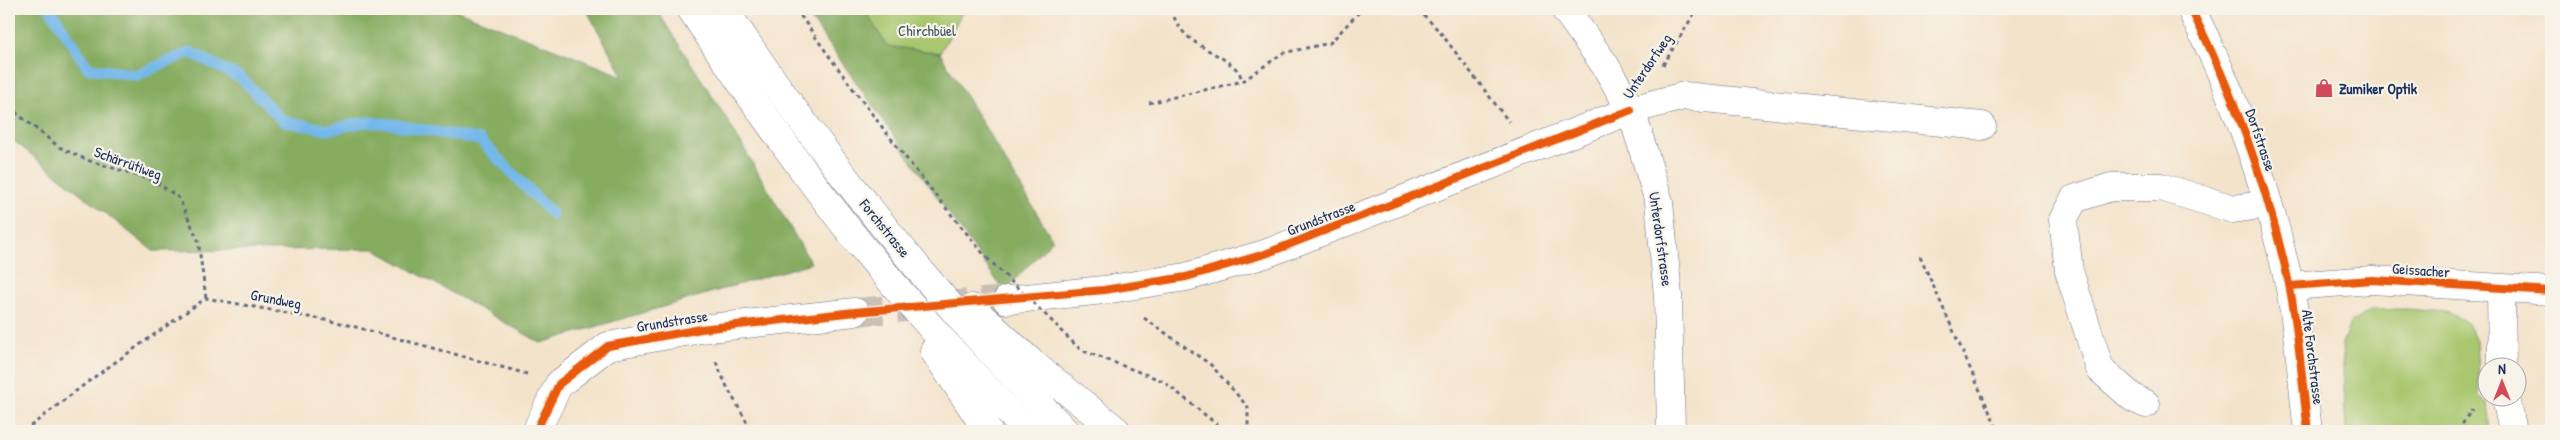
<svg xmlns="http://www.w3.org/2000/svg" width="2560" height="440" font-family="'Patrick Hand',sans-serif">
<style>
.green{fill:#a8c76e;stroke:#627b66}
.forest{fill:#86ac61;stroke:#506e60}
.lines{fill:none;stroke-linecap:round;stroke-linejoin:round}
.stream{stroke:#75b8ea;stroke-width:11}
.minor-tunnel{stroke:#c9bfb5;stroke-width:28;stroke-dasharray:28 14;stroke-linecap:butt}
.minor-casing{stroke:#676e84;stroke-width:29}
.highway-casing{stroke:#676e84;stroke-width:29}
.path{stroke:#676e84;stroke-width:3;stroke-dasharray:4 4;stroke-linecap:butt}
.minor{stroke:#fff;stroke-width:28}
.highway{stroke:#fff;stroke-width:28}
.path-bridge{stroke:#676e84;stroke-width:3;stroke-dasharray:4 4;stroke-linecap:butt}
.cycleway-casing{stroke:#f7f3e8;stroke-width:11}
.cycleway{stroke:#e8590c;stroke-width:8}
.labels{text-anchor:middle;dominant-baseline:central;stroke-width:4.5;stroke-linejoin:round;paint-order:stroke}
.park-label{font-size:15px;fill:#3e5562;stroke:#f7f3e8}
.street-label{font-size:15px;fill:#1b2f5e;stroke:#f7f3e8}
.poi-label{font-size:15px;font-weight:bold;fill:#1b2f5e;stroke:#f7f3e8;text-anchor:start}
</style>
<rect width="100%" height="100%" fill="#f7f3e8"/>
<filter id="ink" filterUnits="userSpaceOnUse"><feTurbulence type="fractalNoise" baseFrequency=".02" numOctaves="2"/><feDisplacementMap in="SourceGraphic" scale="10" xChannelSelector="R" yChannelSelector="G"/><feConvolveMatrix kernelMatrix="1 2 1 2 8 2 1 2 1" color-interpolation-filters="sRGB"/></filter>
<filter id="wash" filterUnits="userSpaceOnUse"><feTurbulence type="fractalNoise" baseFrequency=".0096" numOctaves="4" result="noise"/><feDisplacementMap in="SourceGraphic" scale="20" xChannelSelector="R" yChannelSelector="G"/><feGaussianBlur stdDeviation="1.12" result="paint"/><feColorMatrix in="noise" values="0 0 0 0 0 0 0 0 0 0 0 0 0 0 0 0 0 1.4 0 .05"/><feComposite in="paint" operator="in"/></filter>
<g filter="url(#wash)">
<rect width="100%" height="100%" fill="#f4e3cb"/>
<g class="green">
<polygon points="864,9 964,9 940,53 886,46"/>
<polygon points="2405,309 2448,312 2466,322 2476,341 2479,395 2487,403 2490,431 2346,431 2342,343 2350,324 2371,310"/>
</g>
<g class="forest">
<polygon points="9,9 453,9 623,76 586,9 656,9 725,116 811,263 541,343 374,249 153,251 9,137"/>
<polygon points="804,9 864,9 887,46 940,53 1053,240 1004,291"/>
</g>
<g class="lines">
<polyline class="stream" points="50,9 88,68 137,75 190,52 241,78 283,121 328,130 364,122 392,124 480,140 552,214"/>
</g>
</g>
<g filter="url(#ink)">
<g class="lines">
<polyline class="minor-tunnel" points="855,312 1007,300"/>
<g class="minor-casing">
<g id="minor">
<polyline points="1565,9 1605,65 1631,110 1659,202 1668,296 1671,431"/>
<path d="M 2191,9 C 2235,96 2268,188 2289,284 C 2299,331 2302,383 2308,431"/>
<polyline points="2290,286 2372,280 2551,291"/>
<polyline points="2501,289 2502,368"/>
<polyline points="1007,300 1104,290 1186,277 1265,254 1631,110 1684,96 1982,126"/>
<polyline points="2506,398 2513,431"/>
<polyline points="2146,404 2133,398 2100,369 2069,271 2063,220 2074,199 2111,187 2161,187 2233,209 2268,204"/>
<polyline points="540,431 539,425 559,384 608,346 701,329 855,312"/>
</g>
</g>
<g class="highway-casing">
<g id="highway">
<path d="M 691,9 C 745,90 802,172 863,248 C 915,311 970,372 1027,431"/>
<path d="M 724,9 C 824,160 939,301 1065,431"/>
<polyline points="972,308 1033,364 1117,431"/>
<polyline points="934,351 988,431"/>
</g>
</g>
<g class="path">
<path d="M 796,9 C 855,95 920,177 987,258"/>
<path d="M 1172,9 C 1178,43 1213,48 1235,68 C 1239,71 1241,77 1243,81"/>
<polyline points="1418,9 1440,32 1509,122"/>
<polyline points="1663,65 1697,9"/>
<polyline points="1149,103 1243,81 1283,53 1330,43 1362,9"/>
<polyline points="9,107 59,147 87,160 155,181 179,198 198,240 206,298"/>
<polyline points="1920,256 1998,431"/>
<polyline points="1144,318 1211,365 1248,407 1248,431"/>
<polyline points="1060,330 1081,350 1163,381 1225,431"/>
<polyline points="716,362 728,389 752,431"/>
<polyline points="24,431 93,378 206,298 341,323 527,374"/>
<polyline points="2458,431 2472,409"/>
</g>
<use href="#minor" class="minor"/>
<use href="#highway" class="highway"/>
<polyline class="path-bridge" points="987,258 1058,327"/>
<g class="cycleway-casing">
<g id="cycleway">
<path d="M 2191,9 C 2235,96 2268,188 2289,284 C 2299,331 2302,383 2308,431"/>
<polyline points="2290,286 2372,280 2551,291"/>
<polyline points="540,431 539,425 559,384 608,346 701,329 855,312 1104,290 1186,277 1265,254 1631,110"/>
</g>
</g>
<use href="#cycleway" class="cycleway"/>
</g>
</g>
<defs>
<g id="shop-bare" transform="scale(1.5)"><path d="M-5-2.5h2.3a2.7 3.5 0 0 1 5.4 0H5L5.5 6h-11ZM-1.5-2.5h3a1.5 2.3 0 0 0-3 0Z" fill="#d1495b" stroke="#f7f3e8" stroke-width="2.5" paint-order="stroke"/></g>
</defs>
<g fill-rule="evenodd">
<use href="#shop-bare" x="2324" y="88"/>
</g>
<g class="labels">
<g class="park-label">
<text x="927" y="30">Chirchbüel</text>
</g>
<g class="street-label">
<text transform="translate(1647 66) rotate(-56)">Unterdorfweg</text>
<text transform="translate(2261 140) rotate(71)">Dorfstrasse</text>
<text transform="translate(128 163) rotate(20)">Schärrütiweg</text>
<text transform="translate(1321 218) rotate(-21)">Grundstrasse</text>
<text transform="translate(885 228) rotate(51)">Forchstrasse</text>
<text transform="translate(1661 239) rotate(82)">Unterdorfstrasse</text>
<text transform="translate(2421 270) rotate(4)">Geissacher</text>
<text transform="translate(276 299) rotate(11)">Grundweg</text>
<text transform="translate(672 321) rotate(-9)">Grundstrasse</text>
<text transform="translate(2313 357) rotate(83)">Alte Forchstrasse</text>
</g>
<g class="poi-label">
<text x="2339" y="88">Zumiker Optik</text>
</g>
</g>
<rect width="2560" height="440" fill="none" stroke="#f7f3e8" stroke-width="30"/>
<g transform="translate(2502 382)"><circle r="24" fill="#f7f3e8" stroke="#9fa5b1"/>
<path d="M0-4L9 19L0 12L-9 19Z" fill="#d1495b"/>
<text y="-8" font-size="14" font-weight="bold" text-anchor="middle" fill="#1b2f5e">N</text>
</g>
</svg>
